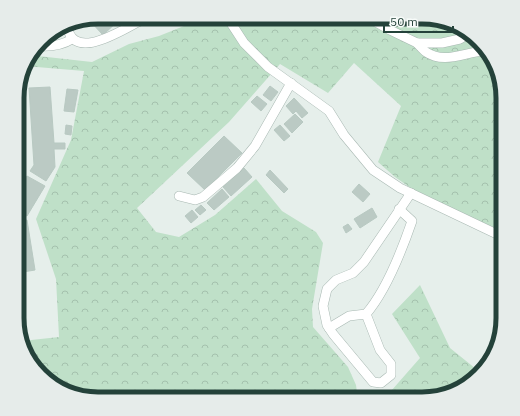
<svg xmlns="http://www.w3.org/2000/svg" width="520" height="416" font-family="'IBM Plex Sans',sans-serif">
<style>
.forest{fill:url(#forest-crowns)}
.building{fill:#bbcac4;stroke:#b8c9c2}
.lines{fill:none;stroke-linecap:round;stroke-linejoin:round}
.minor-casing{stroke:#a8b8b2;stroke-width:10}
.minor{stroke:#fff;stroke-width:9}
.rim{fill:none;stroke:#24423a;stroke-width:5}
</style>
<defs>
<pattern id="forest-crowns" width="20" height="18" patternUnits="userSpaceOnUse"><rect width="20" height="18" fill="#bfe0c8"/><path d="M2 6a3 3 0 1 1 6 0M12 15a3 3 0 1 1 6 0" fill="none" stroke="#a4c1ad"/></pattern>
</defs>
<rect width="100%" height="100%" fill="#e6efeb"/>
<g class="forest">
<polygon points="427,17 476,37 495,62 503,97 503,231 435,205 395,177 378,162 401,106 354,63 328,93 280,64 229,122 137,208 156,232 179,237 215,215 256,179 282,211 316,232 323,243 312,309 313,327 348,367 356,385 358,399 93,399 44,379 25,354 22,341 59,337 56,279 36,219 71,140 84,71 25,66 29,55 92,62 129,44 159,36 199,20"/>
<polygon points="420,285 450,348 481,373 453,393 422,399 384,399 420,358 392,314"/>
</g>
<g class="building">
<polygon points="90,21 118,21 103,35"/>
<polygon points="270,86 278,92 271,101 263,95"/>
<polygon points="50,87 54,143 65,143 65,149 54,149 55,167 46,181 30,171 34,165 29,88"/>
<polygon points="67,89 78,90 74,112 64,111"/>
<polygon points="257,96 267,104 261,111 251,102"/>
<polygon points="294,98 308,113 302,118 296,111 293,114 286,106"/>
<polygon points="295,114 303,122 292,133 284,124"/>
<polygon points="66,125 72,126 71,135 65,134"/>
<polygon points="280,125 290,136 284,141 274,130"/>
<polygon points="224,136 242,153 205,190 187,173"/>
<polygon points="244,168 252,177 231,196 223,187"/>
<polygon points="270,170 288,189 284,193 266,175"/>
<polygon points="27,176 45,186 27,216 17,211 17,192"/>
<polygon points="359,184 370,194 363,202 352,192"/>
<polygon points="222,189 229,197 214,210 207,203"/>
<polygon points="201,205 206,210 200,215 195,210"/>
<polygon points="372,208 377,217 360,228 354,219"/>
<polygon points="192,210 198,217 191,223 185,216"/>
<polygon points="27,220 35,270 17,273 17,222"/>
<polygon points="348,224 352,229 346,233 343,227"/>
</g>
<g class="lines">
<g class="minor-casing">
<g id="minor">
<polyline points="369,18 390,30 417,43 442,43 460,39 468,34"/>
<polyline points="229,20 244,43 268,67 329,111 344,135 373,170 400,188 503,237"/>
<path d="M 67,24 C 71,64 122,30 140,21"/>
<path d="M 417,43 C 420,46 423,50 426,52 C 445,65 466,51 486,51"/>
<path d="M 37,46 C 50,47 61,46 72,39"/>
<polyline points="179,196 195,200 203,197 237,168 255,146 291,83"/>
<polyline points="366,314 380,350 391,364 391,375 381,383 373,382 333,334 327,325 323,306 327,289 336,280 353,273 364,262 411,193"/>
<path d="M 329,328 L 349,316 L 366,314 C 386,291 402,250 412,221 L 399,209"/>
</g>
</g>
<use href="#minor" class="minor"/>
</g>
<path d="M0 0H520V416H0ZM98 24H422A74 74 0 0 1 496 98V318A74 74 0 0 1 422 392H98A74 74 0 0 1 24 318V98A74 74 0 0 1 98 24Z" fill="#e6ecea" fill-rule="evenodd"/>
<path class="rim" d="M98 24H422A74 74 0 0 1 496 98V318A74 74 0 0 1 422 392H98A74 74 0 0 1 24 318V98A74 74 0 0 1 98 24Z"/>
<path d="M384 26v6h69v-6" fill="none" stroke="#24423a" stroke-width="2"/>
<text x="390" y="26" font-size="12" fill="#24423a" stroke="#f7fbf9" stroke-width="3" paint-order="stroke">50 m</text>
</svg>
